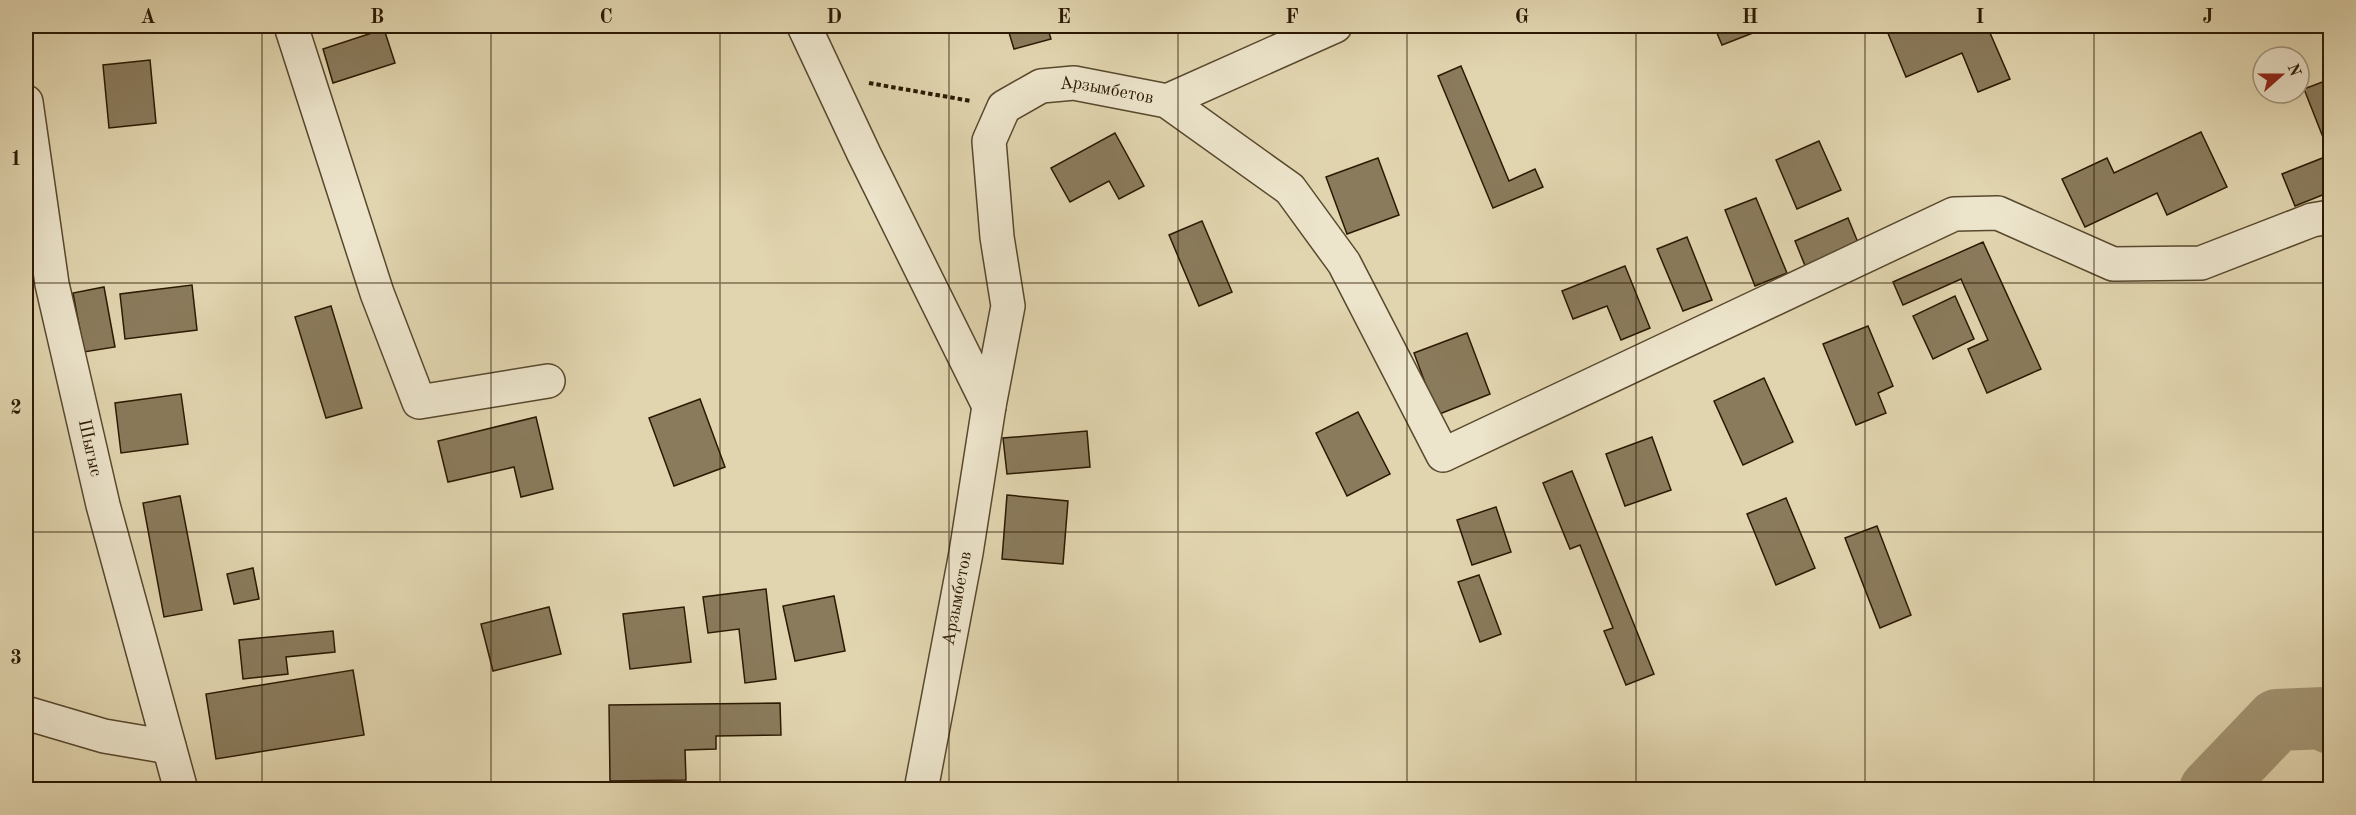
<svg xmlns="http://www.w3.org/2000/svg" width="2356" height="815" font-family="'Old Standard TT',serif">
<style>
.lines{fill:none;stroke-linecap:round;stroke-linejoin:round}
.river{stroke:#a39574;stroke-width:62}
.building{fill:#8a7b5c;stroke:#2b1902;stroke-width:1.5}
.minor-casing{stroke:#58482d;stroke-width:36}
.path{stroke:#2b1902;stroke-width:4;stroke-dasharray:4.5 3;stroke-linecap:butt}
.minor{stroke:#ece4cb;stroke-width:33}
.grid{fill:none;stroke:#2b1902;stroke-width:1.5;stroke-opacity:0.55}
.labels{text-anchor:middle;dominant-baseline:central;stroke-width:4.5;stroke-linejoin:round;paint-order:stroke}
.street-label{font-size:18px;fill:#2b1902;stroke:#ece4cb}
.neatline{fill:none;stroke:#2b1902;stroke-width:2}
.grid-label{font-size:20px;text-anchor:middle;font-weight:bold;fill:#2b1902}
</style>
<rect width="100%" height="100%" fill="#e1d5af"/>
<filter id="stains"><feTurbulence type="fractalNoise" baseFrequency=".00333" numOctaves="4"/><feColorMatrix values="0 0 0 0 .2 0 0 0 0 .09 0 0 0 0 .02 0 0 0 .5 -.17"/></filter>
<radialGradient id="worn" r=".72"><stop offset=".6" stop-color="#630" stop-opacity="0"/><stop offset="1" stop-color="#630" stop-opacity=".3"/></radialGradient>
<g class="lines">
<polyline class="river" points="2210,790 2277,720 2324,718 2330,723"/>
</g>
<g class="building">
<polygon points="1007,26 1047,26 1051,39 1014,49"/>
<polygon points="1714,26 1762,26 1763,29 1722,45"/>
<polygon points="1885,26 1987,26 2010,79 1978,92 1962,53 1906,77"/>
<polygon points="384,29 395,63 333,83 323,49"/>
<polygon points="150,60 156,123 109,128 103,65"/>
<polygon points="1461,66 1509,181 1535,169 1543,187 1493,208 1438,76"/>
<polygon points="2330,79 2330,192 2295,206 2282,174 2330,155 2304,89"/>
<polygon points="2201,132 2227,187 2167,215 2157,193 2085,227 2062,179 2107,158 2114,173"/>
<polygon points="1115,133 1144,186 1119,199 1109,181 1070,202 1051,168"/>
<polygon points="1819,141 1841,190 1797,209 1776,160"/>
<polygon points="1378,158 1399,215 1347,234 1326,177"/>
<polygon points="1756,198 1787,273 1755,286 1725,210"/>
<polygon points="1848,218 1859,245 1806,268 1795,241"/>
<polygon points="1202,221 1232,292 1199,306 1169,235"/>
<polygon points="1687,237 1712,300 1683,311 1657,249"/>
<polygon points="1983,242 2041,369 1987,393 1968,349 1988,340 1961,279 1903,305 1893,282"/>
<polygon points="1625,266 1650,328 1621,340 1607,306 1573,319 1562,291"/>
<polygon points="192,285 197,330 125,339 120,294"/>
<polygon points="104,287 115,347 84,352 73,293"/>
<polygon points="1955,296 1974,339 1933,359 1913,316"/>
<polygon points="331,306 362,408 326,418 295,317"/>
<polygon points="1868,326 1893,386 1878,393 1886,413 1856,425 1823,344"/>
<polygon points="1467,333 1490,394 1437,415 1414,353"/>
<polygon points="1764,378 1793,442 1743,465 1714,401"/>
<polygon points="181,394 188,444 121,453 115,403"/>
<polygon points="700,399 725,467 674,486 649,418"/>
<polygon points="1358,412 1390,474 1347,496 1316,433"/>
<polygon points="536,417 553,489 521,497 514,467 448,482 438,441"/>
<polygon points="1087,431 1090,467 1007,474 1003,438"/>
<polygon points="1652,437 1671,490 1625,506 1606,454"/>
<polygon points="1572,471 1654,674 1626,685 1604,631 1613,628 1580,545 1570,549 1543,483"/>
<polygon points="1007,495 1068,501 1063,564 1002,559"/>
<polygon points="180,496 202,610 164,617 143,503"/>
<polygon points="1786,498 1815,568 1776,585 1747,514"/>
<polygon points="1496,507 1511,552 1472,565 1457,520"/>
<polygon points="1877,526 1911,615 1880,628 1845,538"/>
<polygon points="253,568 259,599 234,604 227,574"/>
<polygon points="1479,575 1501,634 1480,642 1458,582"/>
<polygon points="766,589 776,679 745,683 739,629 708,633 703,597"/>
<polygon points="834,596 845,651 795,661 783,606"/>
<polygon points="549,607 561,654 493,671 481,624"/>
<polygon points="684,607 691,662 630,669 623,614"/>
<polygon points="333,631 335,652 286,657 288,674 243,679 239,640"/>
<polygon points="353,670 364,735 216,759 206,694"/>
<polygon points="780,703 781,735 716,736 716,749 685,750 686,780 610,781 609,705"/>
<polygon points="401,783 401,790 343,790 343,785"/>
</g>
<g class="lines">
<g class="minor-casing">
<g id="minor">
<polyline points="291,26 377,293 419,402 548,381"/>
<polyline points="804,26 864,154 989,406"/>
<polyline points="1167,101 1335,26"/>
<path id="s1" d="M 26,102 L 52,284 L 103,505 L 181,790"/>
<polyline points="26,713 104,736 169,747"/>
<path id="s2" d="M 921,790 L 966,553 L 989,406 L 1008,306 L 997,237 L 989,141 L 1004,107 L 1041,86 L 1074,83 L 1167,101 L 1290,189 L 1344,263 L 1443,455 L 1954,214 L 1998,213 L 2113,264 L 2201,263 L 2312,220 L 2330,217"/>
</g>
</g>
<polyline class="path" points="869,83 971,101"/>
<use href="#minor" class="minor"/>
</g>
<path class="grid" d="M 262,26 L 262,790M 491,26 L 491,790M 720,26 L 720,790M 949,26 L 949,790M 1178,26 L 1178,790M 1407,26 L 1407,790M 1636,26 L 1636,790M 1865,26 L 1865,790M 2094,26 L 2094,790M 26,283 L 2330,283M 26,532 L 2330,532"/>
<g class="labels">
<g class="street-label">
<text stroke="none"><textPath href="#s2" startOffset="804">Арзымбетов</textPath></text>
<text stroke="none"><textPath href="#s1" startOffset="352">Шыгыс</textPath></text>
<text stroke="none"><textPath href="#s2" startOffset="195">Арзымбетов</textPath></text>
</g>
</g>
<rect width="2356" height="815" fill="none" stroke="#e1d5af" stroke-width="66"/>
<g transform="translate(2281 75) rotate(69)"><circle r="28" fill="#ece4cb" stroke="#9f937b" stroke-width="1.5"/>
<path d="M0-4.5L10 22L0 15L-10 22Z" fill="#8f2418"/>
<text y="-9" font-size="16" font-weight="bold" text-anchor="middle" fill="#2b1902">N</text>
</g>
<rect x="33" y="33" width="2290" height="749" class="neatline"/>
<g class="grid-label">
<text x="148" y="23">A</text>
<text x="377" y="23">B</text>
<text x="606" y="23">C</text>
<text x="834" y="23">D</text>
<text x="1064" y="23">E</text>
<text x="1292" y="23">F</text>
<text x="1522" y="23">G</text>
<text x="1750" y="23">H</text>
<text x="1980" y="23">I</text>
<text x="2208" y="23">J</text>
<text x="16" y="165">1</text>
<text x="16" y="414">2</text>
<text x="16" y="664">3</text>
</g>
<rect width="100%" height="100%" filter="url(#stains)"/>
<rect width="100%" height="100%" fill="url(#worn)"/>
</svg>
